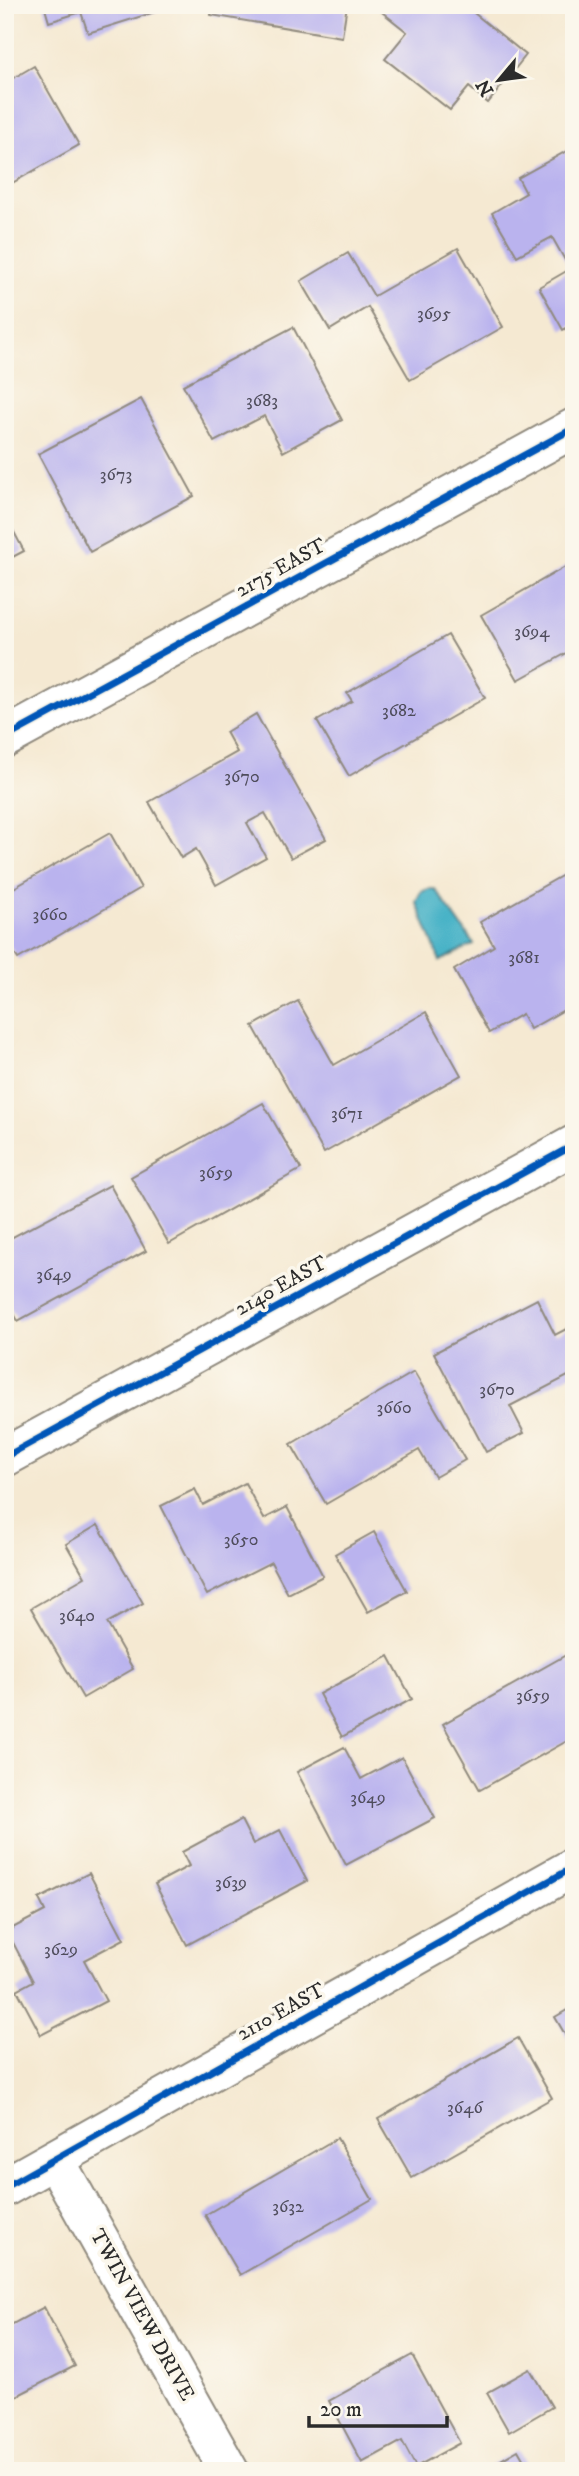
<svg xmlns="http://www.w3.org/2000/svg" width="579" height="2476" font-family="'IM FELL DW Pica',serif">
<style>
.water{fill:#49b3c7;stroke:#3a6f79;stroke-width:2}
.building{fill:#bab3ee}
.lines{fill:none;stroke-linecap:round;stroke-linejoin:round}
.minor-casing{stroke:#908a7e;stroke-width:42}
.minor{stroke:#fff;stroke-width:38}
.cycleway-casing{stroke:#fbf7ec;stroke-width:11}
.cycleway{stroke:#0057b8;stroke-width:7}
.labels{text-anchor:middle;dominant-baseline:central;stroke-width:7;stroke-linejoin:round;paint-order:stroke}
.number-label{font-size:18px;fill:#4f4d5c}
.street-label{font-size:21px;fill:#2b2b2b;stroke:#fbf7ec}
</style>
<rect width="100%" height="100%" fill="#fbf7ec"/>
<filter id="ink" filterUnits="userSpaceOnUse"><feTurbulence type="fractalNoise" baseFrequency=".0143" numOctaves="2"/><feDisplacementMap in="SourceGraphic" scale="14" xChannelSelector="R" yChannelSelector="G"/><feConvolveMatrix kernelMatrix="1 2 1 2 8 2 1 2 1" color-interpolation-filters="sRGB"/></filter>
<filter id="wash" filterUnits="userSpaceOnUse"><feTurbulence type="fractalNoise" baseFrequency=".00686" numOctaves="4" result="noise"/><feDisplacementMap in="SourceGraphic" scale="28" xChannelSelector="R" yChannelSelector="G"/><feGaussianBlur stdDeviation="1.57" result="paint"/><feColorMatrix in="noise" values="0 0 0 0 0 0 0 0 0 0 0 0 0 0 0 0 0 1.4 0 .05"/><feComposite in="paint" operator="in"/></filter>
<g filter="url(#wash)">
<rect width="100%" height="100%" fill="#f5e9d2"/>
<polygon class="water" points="428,889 435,889 474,944 440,961 416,901 421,892"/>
<g id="blocks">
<g class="building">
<polygon points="44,5 170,5 171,7 88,33 81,12 49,22"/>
<polygon points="212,5 347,5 342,37 211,15"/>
<polygon points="387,5 464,5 526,55 488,103 469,87 450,110 385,59 407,32 382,12"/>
<polygon points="34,66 79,145 5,187 5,83"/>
<polygon points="574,147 574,324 563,330 539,287 570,269 552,237 517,256 492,213 526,193 518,178"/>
<polygon points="458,248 503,327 410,380 368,307 330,330 301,281 348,253 374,296"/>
<polygon points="293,327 342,420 283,452 264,416 214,442 183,385"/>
<polygon points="141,399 194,496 90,552 38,454"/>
<polygon points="5,515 24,551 5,561"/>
<polygon points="574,562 574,649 518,680 481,615"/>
<polygon points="448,635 485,698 349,776 317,721 352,701 347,693"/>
<polygon points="256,714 326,839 291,858 265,813 247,823 266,857 216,885 196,849 181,858 149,802 237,752 226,732"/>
<polygon points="110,833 141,888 18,959 5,938 5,893"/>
<polygon points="572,870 574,873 574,1011 571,1006 530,1029 522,1014 489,1033 454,970 494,946 480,922"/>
<polygon points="298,1001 334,1065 426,1012 461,1075 324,1153 253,1026"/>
<polygon points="263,1103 301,1169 169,1244 131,1177"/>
<polygon points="110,1185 146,1251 18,1321 5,1298 5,1241"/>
<polygon points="537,1299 555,1335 574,1325 574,1373 510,1406 524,1433 486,1452 434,1353"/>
<polygon points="414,1372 465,1460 435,1477 419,1450 326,1504 291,1444"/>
<polygon points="245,1483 264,1519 287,1507 323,1576 288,1594 271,1562 207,1595 161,1506 195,1489 203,1505"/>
<polygon points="98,1525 143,1603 107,1623 133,1669 83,1698 31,1608 85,1577 66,1544"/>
<polygon points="374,1532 407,1591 368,1612 335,1554"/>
<polygon points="566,1655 574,1668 574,1737 480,1790 443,1724"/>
<polygon points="389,1656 412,1699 342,1737 319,1694"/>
<polygon points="344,1747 361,1779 402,1757 435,1818 346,1865 297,1772"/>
<polygon points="241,1820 253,1844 280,1830 307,1881 187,1945 155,1884 189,1866 182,1852"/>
<polygon points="89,1873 124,1939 84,1960 106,2001 41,2035 17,1990 33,1981 7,1931 45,1911 39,1899"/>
<polygon points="574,2006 574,2050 555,2017"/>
<polygon points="518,2038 552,2098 412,2178 378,2119"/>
<polygon points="337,2138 372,2199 240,2275 205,2215"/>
<polygon points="44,2307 75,2366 5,2402 5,2328"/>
<polygon points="412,2355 460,2443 416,2467 402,2441 362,2463 329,2401"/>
<polygon points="530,2369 552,2407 509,2432 487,2393"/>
<polygon points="518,2450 530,2471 482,2471"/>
</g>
</g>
</g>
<g filter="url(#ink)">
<use href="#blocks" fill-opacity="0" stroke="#908a7e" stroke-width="2"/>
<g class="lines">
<g class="minor-casing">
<g id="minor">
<polyline points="5,738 574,428"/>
<polyline points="5,1457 574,1145"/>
<polyline points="55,2160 229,2471"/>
<polyline points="5,2187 574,1867"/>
</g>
</g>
<use href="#minor" class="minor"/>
<g class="cycleway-casing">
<g id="cycleway">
<polyline points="5,738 574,428"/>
<polyline points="5,1457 574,1145"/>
<polyline points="5,2187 574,1867"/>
</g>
</g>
<use href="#cycleway" class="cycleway"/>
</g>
</g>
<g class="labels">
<g class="number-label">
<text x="434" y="314">3695</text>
<text x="262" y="401">3683</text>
<text x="116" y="475">3673</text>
<text x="532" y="632">3694</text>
<text x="399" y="711">3682</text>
<text x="242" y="777">3670</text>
<text x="50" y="915">3660</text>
<text x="524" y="958">3681</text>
<text x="347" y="1114">3671</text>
<text x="216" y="1173">3659</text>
<text x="54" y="1275">3649</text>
<text x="497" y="1390">3670</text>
<text x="394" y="1408">3660</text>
<text x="241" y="1540">3650</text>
<text x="77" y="1616">3640</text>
<text x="533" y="1696">3659</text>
<text x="368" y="1798">3649</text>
<text x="231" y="1883">3639</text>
<text x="61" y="1950">3629</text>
<text x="465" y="2108">3646</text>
<text x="288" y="2207">3632</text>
</g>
<g class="street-label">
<text transform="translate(281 568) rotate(-29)">2175 EAST</text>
<text transform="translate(281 1286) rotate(-29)">2140 EAST</text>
<text transform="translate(281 2012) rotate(-29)">2110 EAST</text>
<text transform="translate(142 2315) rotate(61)">TWIN VIEW DRIVE</text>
</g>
</g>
<rect width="579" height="2476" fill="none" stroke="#fbf7ec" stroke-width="28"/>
<g transform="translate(499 80) rotate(241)" stroke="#fbf7ec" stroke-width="5" paint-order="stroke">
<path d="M0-5L12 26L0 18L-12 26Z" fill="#2b2b2b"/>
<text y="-10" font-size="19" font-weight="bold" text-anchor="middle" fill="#2b2b2b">N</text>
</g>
<path d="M309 2416v10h138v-10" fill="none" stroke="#2b2b2b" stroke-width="3.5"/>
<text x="320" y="2416" font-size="21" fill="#2b2b2b" stroke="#fbf7ec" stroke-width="5" paint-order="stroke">20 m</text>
</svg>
